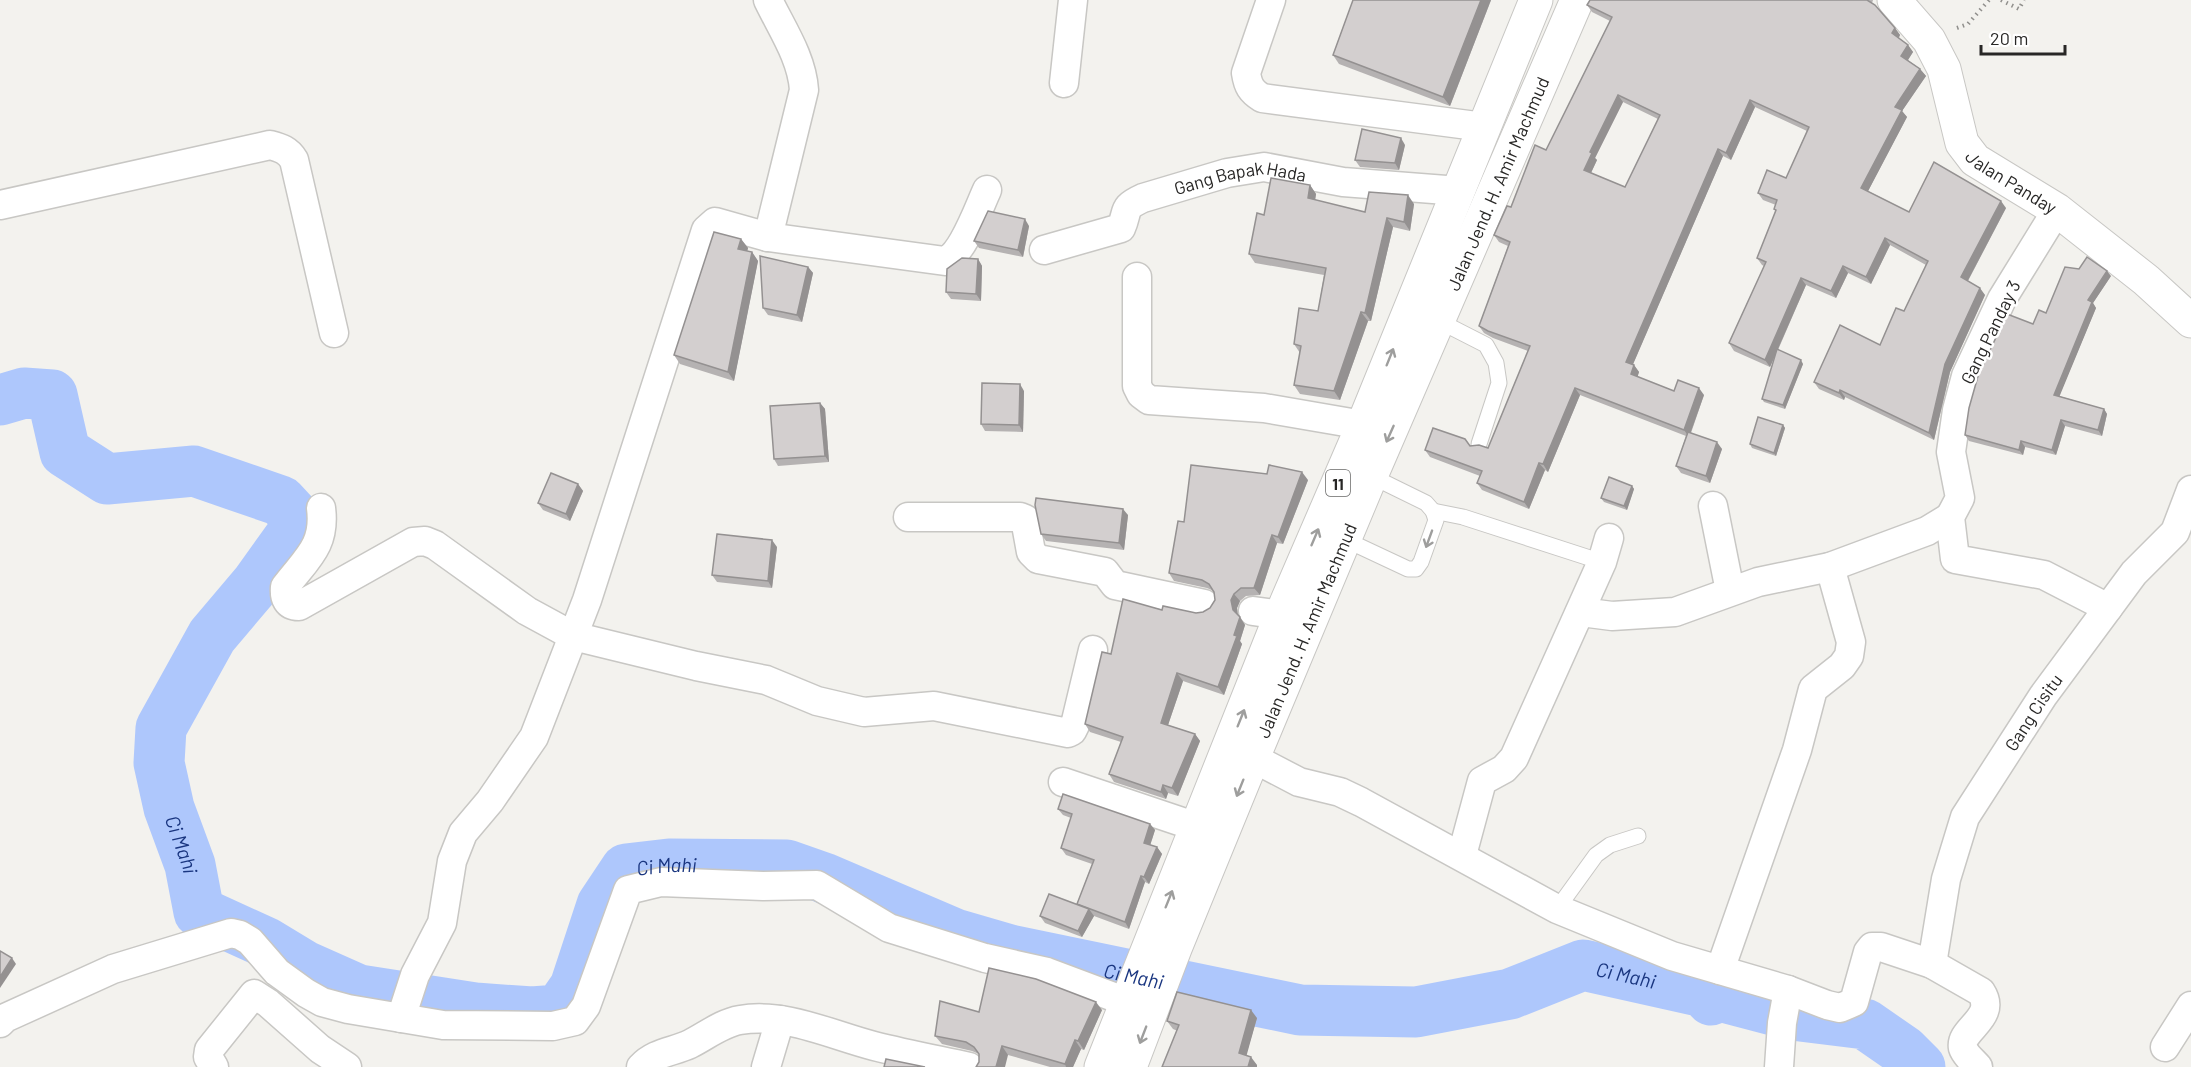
<svg xmlns="http://www.w3.org/2000/svg" width="2191" height="1067" font-family="Barlow,sans-serif">
<style>
.lines{fill:none;stroke-linecap:round;stroke-linejoin:round}
.river{stroke:#aec7fc;stroke-width:51}
.service-casing{stroke:#c8c7c4;stroke-width:17}
.minor-casing{stroke:#c8c7c4;stroke-width:31}
.tertiary-casing{stroke:#c8c7c4;stroke-width:35}
.trunk-casing{stroke:#c8c7c4;stroke-width:35}
.path{stroke:#91908d;stroke-width:4;stroke-dasharray:1.5 4.5;stroke-linecap:butt}
.service{stroke:#fff;stroke-width:15}
.minor{stroke:#fff;stroke-width:28}
.tertiary{stroke:#fff;stroke-width:33}
.trunk{stroke:#fff;stroke-width:33}
.wall{fill:#b5b2b2;fill-rule:evenodd}
.shaded-wall{fill:#949191}
.building{fill:#d3cfcf;stroke:#949191;stroke-width:1.5;fill-rule:evenodd}
.oneway{stroke:#9e9e9d}
.labels{text-anchor:middle;dominant-baseline:central;stroke-width:5;stroke-linejoin:round;paint-order:stroke}
.shield{fill:#fff;stroke:#686867;stroke-width:1.5}
.shield-label{font-size:16px;font-weight:bold;fill:#282726}
.street-label{font-size:18px;fill:#282726;stroke:#fff}
.water-label{font-size:20px;font-style:italic;fill:#1a3680;stroke:#fff}
</style>
<rect width="100%" height="100%" fill="#f3f2ee"/>
<g class="lines">
<path class="river" id="s1" d="M 0,400 L 24,393 L 52,395 L 65,452 L 107,479 L 194,471 L 281,501 L 293,514 L 294,531 L 256,584 L 212,636 L 161,728 L 159,763 L 169,808 L 190,865 L 199,912 L 267,943 L 305,966 L 359,990 L 475,1008 L 532,1012 L 559,1010 L 575,987 L 602,905 L 626,869 L 669,864 L 787,865 L 824,878 L 955,934 L 1010,950 L 1300,1010 L 1416,1012 L 1510,994 L 1583,965 L 1704,992 L 1711,1000 L 1720,996 L 1792,1015 L 1865,1024 L 1904,1051 L 1920,1067"/>
<g class="service-casing">
<g id="service">
<polyline points="1439,321 1486,345 1496,363 1499,383 1479,444"/>
<polyline points="1433,511 1463,517 1602,562"/>
<polyline points="1344,539 1408,569 1416,569 1421,562 1436,520 1433,511 1426,503 1371,476"/>
<polyline points="1557,909 1596,855 1610,845 1638,836"/>
</g>
</g>
<g class="minor-casing">
<g id="minor">
<path d="M 1271,0 L 1246,73 C 1248,86 1251,91 1262,98 L 1484,127"/>
<polyline points="1064,83 1073,0"/>
<path d="M 0,205 L 270,145 C 281,148 288,150 294,160 L 334,333"/>
<polyline points="2057,210 2002,299 1966,376 1957,410 1951,452 1960,498 1950,517 1955,559 2044,575 2108,608"/>
<path d="M 768,237 L 945,261 C 963,254 979,207 987,190"/>
<path id="s2" d="M 1044,250 L 1121,228 C 1129,210 1121,208 1143,198 L 1227,173 L 1264,167 L 1343,182 L 1459,191"/>
<polyline points="1137,277 1137,386 1141,394 1149,400 1264,408 1363,425"/>
<polyline points="1713,506 1730,591"/>
<path d="M 321,508 C 326,546 306,559 285,587 C 284,598 287,606 299,606 L 413,542 L 425,541 L 435,545 L 527,611 L 573,636 L 696,666 L 766,680 L 817,701 L 864,712 L 934,706 L 1068,733 L 1072,731 L 1075,725 L 1093,650"/>
<polyline points="908,517 1020,517 1025,519 1031,552 1038,559 1105,572 1115,585 1204,604"/>
<polyline points="1253,611 1281,615"/>
<polyline points="1581,612 1612,616 1675,612 1758,582 1830,567 1927,531 1950,517"/>
<path d="M 1253,758 L 1299,782 L 1340,792 L 1361,802 L 1557,909 L 1672,956 L 1788,990 L 1827,1005 L 1840,1008 L 1854,1002 L 1868,952 L 1872,947 L 1881,947 L 1932,964 L 1981,992 C 1998,1018 1959,1029 1963,1048 C 1965,1055 1974,1062 1978,1067"/>
<polyline points="1063,782 1197,827"/>
<polyline points="1462,855 1482,781 1504,769 1514,758 1602,562 1609,538"/>
<path id="s3" d="M 1932,964 L 1946,879 L 1965,817 L 2043,696 L 2134,573 L 2175,532 L 2191,490"/>
<polyline points="1720,970 1797,750 1813,689 1842,666 1849,656 1851,642 1830,567"/>
<path d="M 401,1018 L 415,975 L 442,923 L 452,861 L 463,833 L 490,801 L 534,737 L 587,600 L 706,230 L 715,222 L 768,237 L 804,90 C 802,58 782,29 768,0"/>
<polyline points="0,1023 5,1018 113,969 231,933 240,935 250,941 277,972 306,993 322,1002 348,1009 443,1025 553,1026 575,1021 586,1006 628,890 661,882 763,886 817,885 889,928 985,958 1047,972 1127,1002"/>
<polyline points="2165,1047 2191,1006"/>
<polyline points="214,1067 208,1057 209,1050 254,994 268,1003 320,1049 347,1067"/>
<path d="M 641,1067 C 655,1052 673,1052 690,1044 C 706,1036 722,1023 740,1020 C 785,1012 831,1035 874,1046 C 906,1054 937,1060 969,1067"/>
<polyline points="766,1067 780,1020"/>
<polyline points="1779,1067 1782,1023 1788,990"/>
</g>
</g>
<g class="tertiary-casing">
<g id="tertiary">
<path id="s4" d="M 1894,0 L 1929,40 L 1944,69 L 1962,143 L 1975,160 L 2057,210 L 2146,280 L 2191,321"/>
</g>
</g>
<g class="trunk-casing">
<g id="trunk">
<polyline points="1101,1067 1281,615 1363,425 1536,0"/>
<path id="s5" d="M 1130,1067 L 1176,946 L 1253,758 L 1371,476 L 1577,0"/>
</g>
</g>
<g class="path">
<polyline points="2001,0 2019,9 2024,0"/>
<polyline points="1957,28 1968,24 1989,0"/>
</g>
<use href="#service" class="service"/>
<use href="#minor" class="minor"/>
<use href="#tertiary" class="tertiary"/>
<use href="#trunk" class="trunk"/>
</g>
<g class="wall">
<polygon points="1353,0 1491,0 1450,106 1339,64 1333,55"/>
<path d="M 1873,0 L 1872,3 L 1895,28 L 1900,35 L 1899,38 L 1908,45 L 1913,52 L 1908,60 L 1920,69 L 1926,76 L 1902,111 L 1907,117 L 1868,191 L 1909,212 L 2006,208 L 1968,281 L 1985,295 L 1950,372 L 1934,440 L 1845,397 L 1844,400 L 1819,389 L 1814,382 L 1880,345 L 1904,311 L 1926,265 L 1890,245 L 1871,284 L 1848,273 L 1836,298 L 1806,285 L 1778,350 L 1803,364 L 1785,409 L 1764,402 L 1762,399 L 1775,356 L 1770,367 L 1734,351 L 1729,343 L 1764,266 L 1762,265 L 1757,258 L 1776,211 L 1774,209 L 1776,205 L 1763,200 L 1758,193 L 1786,178 L 1807,131 L 1755,107 L 1731,160 L 1723,156 L 1633,364 L 1634,365 L 1639,372 L 1637,377 L 1674,391 L 1704,395 L 1691,433 L 1722,449 L 1710,483 L 1681,473 L 1676,466 L 1686,436 L 1580,395 L 1548,472 L 1545,470 L 1529,509 L 1482,490 L 1477,483 L 1480,476 L 1430,457 L 1425,450 L 1470,446 L 1488,448 L 1528,351 L 1493,338 L 1484,333 L 1479,326 L 1508,246 L 1499,242 L 1494,235 L 1546,150 L 1610,21 L 1592,12 L 1587,5 ZM 1623,102 L 1658,119 L 1625,187 L 1591,173 L 1597,160 L 1595,158 Z"/>
<polygon points="1405,145 1399,170 1360,167 1355,160"/>
<polygon points="1310,185 1316,194 1315,200 1365,212 1414,204 1410,231 1393,227 1371,321 1368,321 1340,400 1300,394 1294,385 1300,353 1294,344 1318,311 1324,275 1255,263 1249,254 1264,215"/>
<polygon points="1029,226 1023,257 979,248 974,241"/>
<polygon points="741,239 748,248 747,251 752,252 758,261 734,381 680,364 674,355"/>
<polygon points="978,259 982,266 981,301 951,299 946,292"/>
<polygon points="808,267 813,273 802,322 768,315 763,308"/>
<polygon points="2111,276 2093,303 2096,308 2059,396 2104,409 2107,414 2102,436 2065,426 2056,455 2025,447 2023,455 1969,441 1965,435 2033,324 2046,313"/>
<polygon points="1024,391 1023,432 985,431 981,424"/>
<polygon points="820,403 825,409 829,462 778,466 774,459"/>
<polygon points="1783,425 1785,428 1776,456 1752,448 1750,444"/>
<polygon points="1308,480 1283,544 1277,543 1260,595 1246,596 1240,601 1237,608 1238,615 1245,625 1240,641 1242,644 1224,695 1183,681 1168,725 1195,734 1200,741 1178,796 1168,793 1166,799 1114,782 1109,774 1121,742 1090,732 1085,724 1111,654 1162,610 1196,613 1203,612 1210,608 1215,600 1214,591 1207,588 1174,581 1169,573 1184,522"/>
<polygon points="578,484 583,491 570,521 543,510 538,503"/>
<polygon points="1632,486 1634,489 1627,510 1604,502 1601,498"/>
<polygon points="1128,515 1124,550 1046,541 1041,534"/>
<polygon points="777,547 772,588 717,582 712,575"/>
<polygon points="1058,809 1150,824 1155,830 1150,845 1157,847 1162,854 1149,884 1145,882 1129,929 1094,916 1082,937 1045,923 1040,916 1077,904 1092,864 1066,855 1061,848 1071,818 1063,815"/>
<polygon points="1102,1010 1084,1050 1081,1049 1073,1067 1050,1067 1008,1055 979,1062 979,1054 972,1051 942,1044 935,1036 979,1012"/>
<polygon points="1257,1018 1246,1055 1257,1065 1173,1029 1167,1021"/>
</g>
<g class="shaded-wall">
<polygon points="1481,0 1491,0 1450,106 1443,97"/>
<polygon points="1895,28 1900,35 1897,40 1892,33"/>
<polygon points="1908,45 1913,52 1906,63 1901,56"/>
<polygon points="1920,69 1926,76 1902,111 1907,117 1866,195 1861,188 1895,107"/>
<polygon points="1618,95 1623,102 1595,158 1597,160 1589,177 1584,170 1590,152"/>
<polygon points="1750,100 1755,107 1731,160 1726,153"/>
<polygon points="1401,138 1405,145 1399,170 1395,163"/>
<polygon points="1718,149 1723,156 1631,369 1626,362"/>
<polygon points="1310,185 1316,194 1314,207 1308,198"/>
<polygon points="1408,195 1414,204 1410,231 1404,222"/>
<polygon points="2001,201 2006,208 1966,284 1961,277"/>
<polygon points="1387,218 1393,227 1371,321 1365,313"/>
<polygon points="1025,219 1029,226 1023,257 1018,250"/>
<polygon points="1885,238 1890,245 1871,284 1866,277"/>
<polygon points="741,239 748,248 745,259 738,249"/>
<polygon points="752,252 758,261 734,381 728,372"/>
<polygon points="978,259 982,266 981,301 976,294"/>
<polygon points="1843,266 1848,273 1836,298 1831,291"/>
<polygon points="808,267 813,273 802,322 797,315"/>
<polygon points="2107,271 2111,276 2093,303 2096,308 2058,400 2054,395 2088,300"/>
<polygon points="1801,278 1806,285 1770,367 1765,360"/>
<polygon points="1980,288 1985,295 1950,372 1934,440 1929,433 1945,364"/>
<polygon points="1361,312 1368,321 1340,400 1334,391"/>
<polygon points="1801,360 1803,364 1785,409 1783,405"/>
<polygon points="1634,365 1639,372 1636,382 1631,374"/>
<polygon points="1020,384 1024,391 1023,432 1019,425"/>
<polygon points="1575,388 1580,395 1548,472 1543,464"/>
<polygon points="1699,388 1704,395 1689,437 1684,430"/>
<polygon points="1840,390 1845,397 1844,400 1839,393"/>
<polygon points="820,403 825,409 829,462 825,456"/>
<polygon points="2104,409 2107,414 2102,436 2098,430"/>
<polygon points="2061,420 2065,426 2056,455 2052,450"/>
<polygon points="1783,425 1785,428 1776,456 1774,453"/>
<polygon points="2021,441 2025,447 2023,455 2019,450"/>
<polygon points="1717,442 1722,449 1710,483 1706,476"/>
<polygon points="1539,463 1545,470 1529,509 1524,502"/>
<polygon points="1302,472 1308,480 1283,544 1278,537"/>
<polygon points="578,484 583,491 570,521 566,514"/>
<polygon points="1632,486 1634,489 1627,510 1624,506"/>
<polygon points="1123,509 1128,515 1124,550 1119,543"/>
<polygon points="1272,535 1277,543 1260,595 1254,588"/>
<polygon points="772,540 777,547 772,588 768,581"/>
<polygon points="1234,594 1240,601 1237,608 1238,618 1233,610 1231,600"/>
<polygon points="1240,617 1245,625 1240,641 1242,644 1224,695 1218,687"/>
<polygon points="1177,673 1183,681 1166,731 1161,723"/>
<polygon points="1195,734 1200,741 1178,796 1172,788"/>
<polygon points="1163,785 1168,793 1166,799 1161,792"/>
<polygon points="1150,824 1155,830 1149,849 1144,843"/>
<polygon points="1157,847 1162,854 1149,884 1144,877"/>
<polygon points="1141,876 1145,882 1129,929 1125,922"/>
<polygon points="1089,909 1094,916 1082,937 1078,931"/>
<polygon points="12,958 16,964 0,988 0,977"/>
<polygon points="1096,1002 1102,1010 1084,1050 1078,1041"/>
<polygon points="1251,1010 1257,1018 1245,1061 1239,1053"/>
<polygon points="1075,1040 1081,1049 1073,1067 1066,1067 1065,1064"/>
<polygon points="1002,1046 1008,1055 1005,1067 996,1067"/>
<polygon points="1251,1057 1257,1065 1257,1067 1248,1067"/>
</g>
<g class="building">
<polygon points="1353,0 1481,0 1443,97 1333,55"/>
<path d="M 1590,0 L 1867,0 L 1875,5 L 1895,28 L 1892,33 L 1908,45 L 1901,56 L 1920,69 L 1895,107 L 1902,110 L 1861,188 L 1909,212 L 1934,162 L 2001,201 L 1961,277 L 1980,288 L 1945,364 L 1929,433 L 1840,390 L 1839,393 L 1814,382 L 1840,325 L 1880,345 L 1896,308 L 1904,311 L 1928,261 L 1885,238 L 1866,277 L 1843,266 L 1831,291 L 1801,278 L 1765,360 L 1729,343 L 1766,262 L 1757,258 L 1776,210 L 1774,209 L 1777,200 L 1758,193 L 1767,170 L 1786,178 L 1809,127 L 1750,100 L 1726,153 L 1718,149 L 1626,362 L 1634,365 L 1631,374 L 1674,391 L 1678,380 L 1699,388 L 1684,430 L 1575,388 L 1543,464 L 1539,463 L 1524,502 L 1477,483 L 1482,471 L 1425,450 L 1433,428 L 1465,439 L 1470,446 L 1479,445 L 1488,448 L 1530,346 L 1488,331 L 1479,326 L 1510,242 L 1494,235 L 1507,206 L 1511,207 L 1535,145 L 1546,150 L 1612,17 L 1587,5 ZM 1618,95 L 1660,115 L 1625,187 L 1584,170 L 1592,153 L 1590,152 Z"/>
<polygon points="1362,129 1401,138 1395,163 1355,160"/>
<polygon points="1271,178 1310,185 1308,198 1365,212 1369,192 1408,195 1404,222 1387,218 1365,313 1361,312 1334,391 1294,385 1301,346 1294,344 1299,308 1318,311 1326,268 1249,254 1257,213 1264,215"/>
<polygon points="988,211 1025,219 1018,250 974,241"/>
<polygon points="714,232 741,239 738,249 752,252 728,372 674,355"/>
<polygon points="760,256 808,267 797,315 763,308"/>
<polygon points="2087,257 2107,271 2088,300 2092,302 2054,395 2104,409 2098,430 2061,420 2052,450 2021,441 2019,450 1965,435 1969,408 1978,376 2007,314 2033,324 2039,310 2046,313 2065,267 2079,269"/>
<polygon points="962,258 978,259 976,294 946,292 947,269"/>
<polygon points="1777,349 1801,360 1783,405 1762,399"/>
<polygon points="982,383 1020,384 1019,425 981,424"/>
<polygon points="820,403 825,456 774,459 770,406"/>
<polygon points="1758,417 1783,425 1774,453 1750,444"/>
<polygon points="1688,432 1717,442 1706,476 1676,466"/>
<polygon points="1191,465 1267,474 1269,465 1302,472 1278,537 1272,535 1254,588 1241,588 1234,594 1231,600 1233,610 1240,617 1234,635 1237,636 1218,687 1177,673 1161,723 1195,734 1172,788 1163,785 1161,792 1109,774 1123,737 1085,724 1102,652 1111,654 1123,599 1162,610 1163,606 1196,613 1203,612 1210,608 1215,600 1214,592 1209,584 1202,580 1169,573 1178,521 1184,522"/>
<polygon points="551,473 578,484 566,514 538,503"/>
<polygon points="1609,477 1632,486 1624,506 1601,498"/>
<polygon points="1036,498 1123,509 1119,543 1041,534 1035,505"/>
<polygon points="717,534 772,540 768,581 712,575"/>
<polygon points="1063,794 1150,824 1144,843 1157,847 1144,877 1141,876 1125,922 1077,904 1094,860 1061,848 1072,814 1058,809"/>
<polygon points="1049,894 1089,909 1078,931 1040,916"/>
<polygon points="0,951 12,958 0,977"/>
<polygon points="989,968 1036,979 1096,1002 1078,1041 1075,1040 1065,1064 1002,1046 996,1067 976,1067 979,1062 979,1054 974,1047 966,1042 935,1036 940,1001 979,1012"/>
<polygon points="1177,992 1251,1010 1239,1053 1251,1057 1248,1067 1162,1067 1179,1025 1167,1021"/>
<polygon points="886,1059 925,1067 884,1067"/>
</g>
<defs><path id="oneway-shaft" d="M-6 0H5M1.5-3L5.5 0L1.5 3" fill="none" stroke-width="1.6" stroke-linecap="round" stroke-linejoin="round" transform="scale(1.5)"/></defs>
<g class="oneway">
<use href="#oneway-shaft" transform="translate(1390 357) rotate(-68)"/>
<use href="#oneway-shaft" transform="translate(1390 434) rotate(114)"/>
<use href="#oneway-shaft" transform="translate(1315 537) rotate(-67)"/>
<use href="#oneway-shaft" transform="translate(1429 539) rotate(110)"/>
<use href="#oneway-shaft" transform="translate(1241 718) rotate(-68)"/>
<use href="#oneway-shaft" transform="translate(1240 788) rotate(112)"/>
<use href="#oneway-shaft" transform="translate(1169 899) rotate(-68)"/>
<use href="#oneway-shaft" transform="translate(1143 1035) rotate(111)"/>
</g>
<g class="labels">
<rect class="shield" x="1326" y="470" width="24" height="26" rx="4.5"/>
<g class="shield-label">
<text x="1338" y="483">11</text>
</g>
<g class="street-label">
<text stroke="none"><textPath href="#s4" startOffset="226">Jalan Panday</textPath></text>
<text stroke="none"><textPath href="#s2" startOffset="220">Gang Bapak Hada</textPath></text>
<text stroke="none"><textPath href="#s5" startOffset="957">Jalan Jend. H. Amir Machmud</textPath></text>
<text transform="translate(1990 332) rotate(-64)">Gang Panday 3</text>
<text stroke="none"><textPath href="#s5" startOffset="471">Jalan Jend. H. Amir Machmud</textPath></text>
<text stroke="none"><textPath href="#s3" startOffset="276">Gang Cisitu</textPath></text>
</g>
<g class="water-label">
<text stroke="none"><textPath href="#s1" startOffset="734">Ci Mahi</textPath></text>
<text stroke="none"><textPath href="#s1" startOffset="1382">Ci Mahi</textPath></text>
<text stroke="none"><textPath href="#s1" startOffset="2372">Ci Mahi</textPath></text>
<text stroke="none"><textPath href="#s1" startOffset="1868">Ci Mahi</textPath></text>
</g>
</g>
<path d="M1981 45v9h84v-9" fill="none" stroke="#282726" stroke-width="3"/>
<text x="1990" y="45" font-size="18" fill="#282726" stroke="#ffffff" stroke-width="4.5" paint-order="stroke">20 m</text>
</svg>
